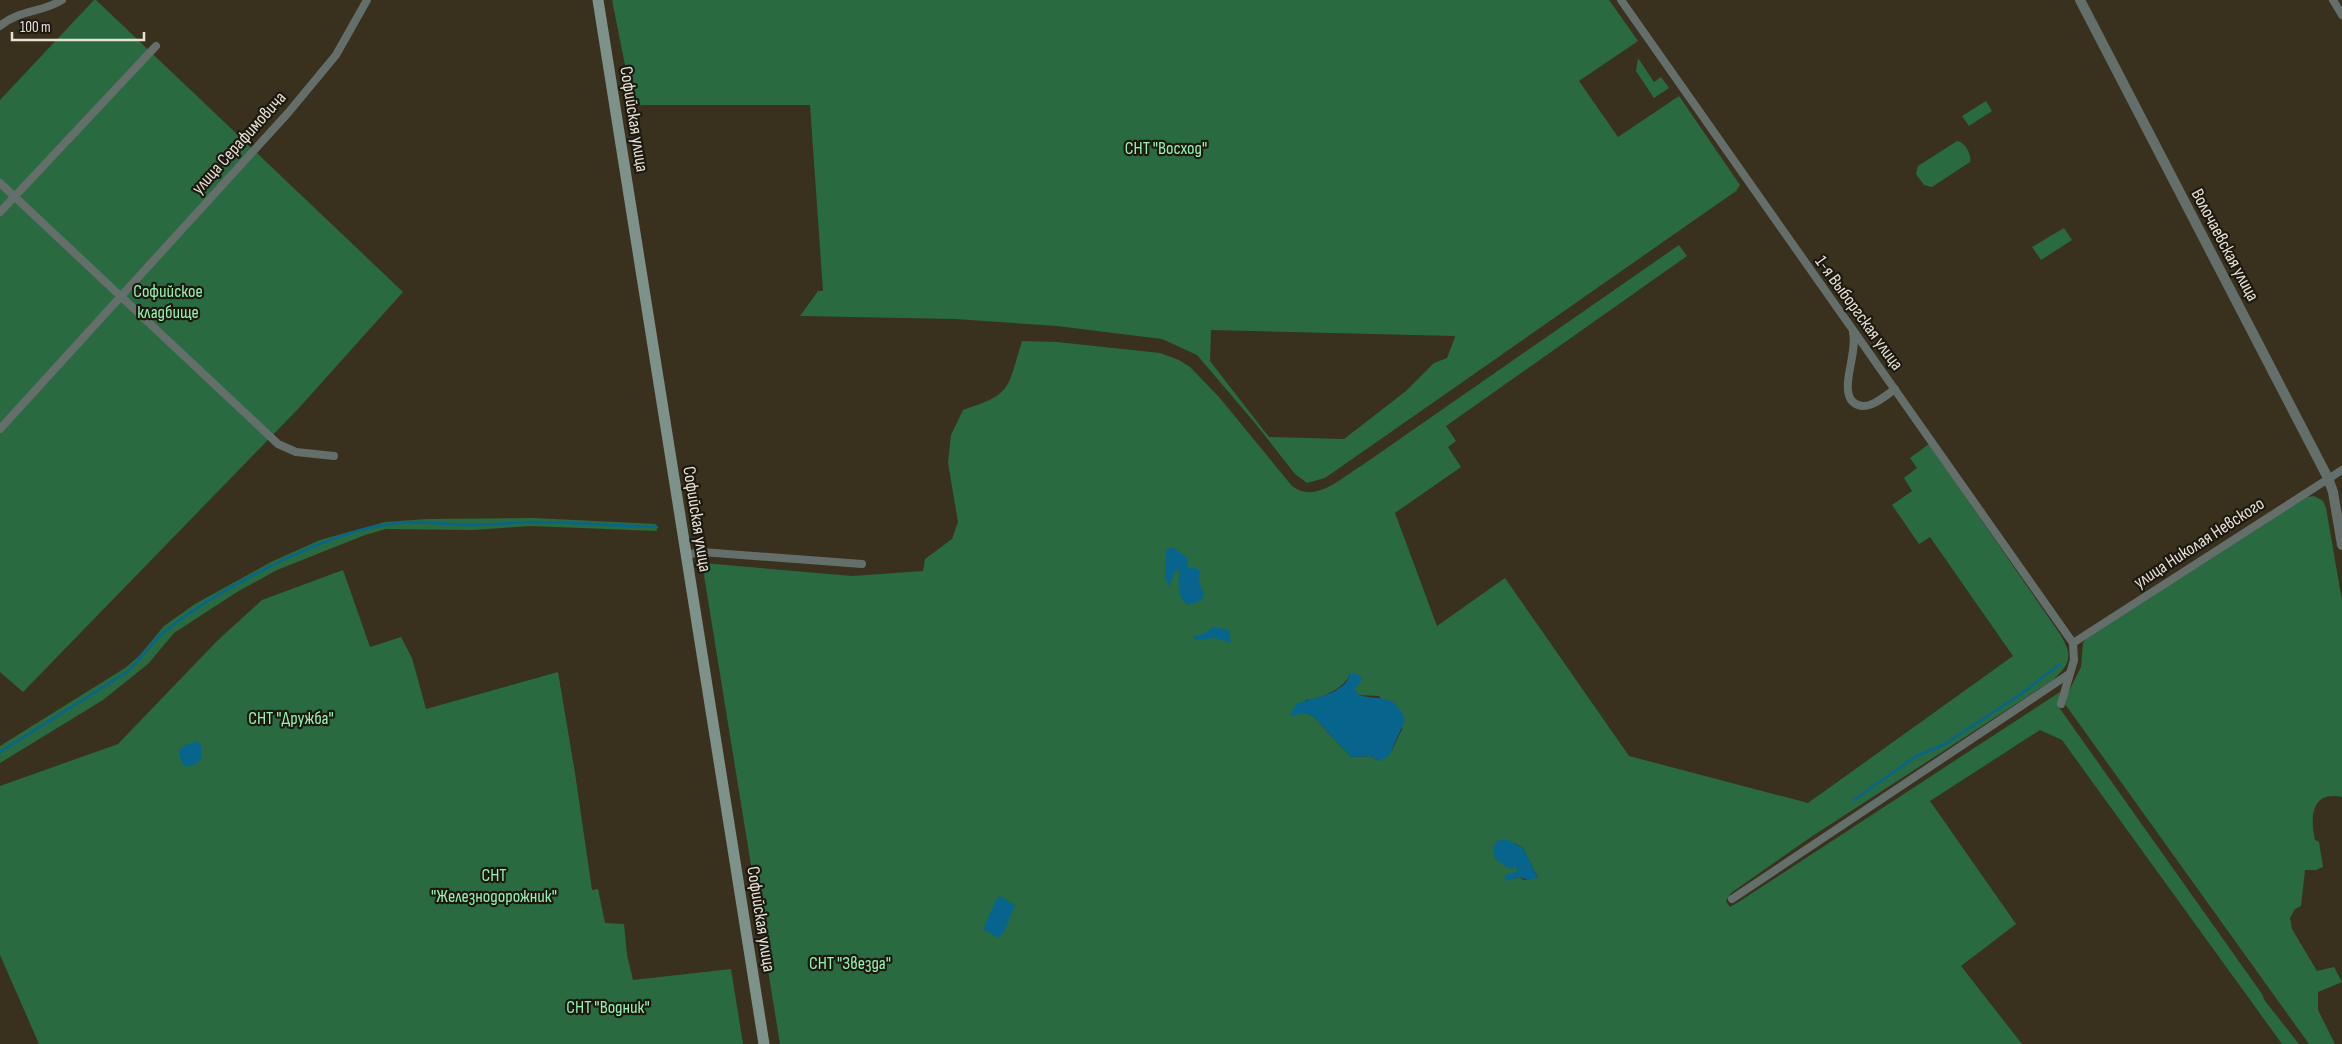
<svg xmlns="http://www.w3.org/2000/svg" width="2342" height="1044" font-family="'Sofia Sans Condensed',sans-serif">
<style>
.green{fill:#296a40;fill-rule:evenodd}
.water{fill:#07658d}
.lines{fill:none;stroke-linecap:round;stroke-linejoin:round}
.stream{stroke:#07658d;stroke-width:2.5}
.minor{stroke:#646f6b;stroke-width:8}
.tertiary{stroke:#646f6b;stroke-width:10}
.secondary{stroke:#7f918b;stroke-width:11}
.labels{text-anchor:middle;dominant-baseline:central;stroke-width:4.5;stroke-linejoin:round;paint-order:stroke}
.street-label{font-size:18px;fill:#e7e1d6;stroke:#1d1911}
.park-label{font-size:18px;fill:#93f2af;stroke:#1d1911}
</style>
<rect width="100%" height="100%" fill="#39311e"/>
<g class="green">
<polygon points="94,0 96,0 403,292 298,409 23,692 0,672 0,100"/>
<path d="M 612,0 L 1609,0 L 1638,41 L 1579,81 L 1618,137 L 1679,96 L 1740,185 L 1736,191 L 1325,478 L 1307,483 L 1295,474 L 1255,423 L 1197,355 L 1162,339 L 1057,326 L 955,319 L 800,316 L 818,291 L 823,291 L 810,105 L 633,105 ZM 1211,330 L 1455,336 L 1455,337 L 1447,358 L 1434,363 L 1406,391 L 1344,439 L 1269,437 L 1210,361 Z"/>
<polygon points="1638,58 1654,82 1661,77 1669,88 1654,98 1636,71"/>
<polygon points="1986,101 1992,111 1969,126 1962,116"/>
<path d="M 1957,141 C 1965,142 1972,155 1970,162 L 1932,187 L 1924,185 L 1916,174 L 1918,166 Z"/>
<polygon points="2064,228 2072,240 2041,260 2032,247"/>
<path d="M 1679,245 L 1687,256 L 1446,426 L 1456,441 L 1448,447 L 1461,467 L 1395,513 L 1437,626 L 1505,578 L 1629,756 L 1808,803 L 2013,656 L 1930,537 L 1919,544 L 1892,505 L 1912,491 L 1904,478 L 1917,468 L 1910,458 L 1929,444 L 2060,634 C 2073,656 2071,663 2053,680 L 1811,837 L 1731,893 L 1726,901 L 1730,907 L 1740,901 L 2060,692 L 2058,706 L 2262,994 L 2265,1001 L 2299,1044 L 2282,1044 L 2062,740 L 2040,730 L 1930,801 L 2016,924 L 1961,966 L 2022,1044 L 780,1044 L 702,563 L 852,576 L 923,571 L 925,559 L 952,539 L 958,522 L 948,463 L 951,435 L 963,410 C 1013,394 1007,389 1022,341 L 1057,342 L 1160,353 L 1179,360 L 1190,367 L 1219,397 L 1292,486 C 1315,504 1341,478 1361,466 ZM 1350,674 L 1356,685 L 1354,689 L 1358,695 L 1379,696 L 1402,729 L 1393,748 L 1379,761 L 1370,756 L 1351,757 L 1314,717 L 1307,713 L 1305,700 C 1318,700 1346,688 1350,674 ZM 1514,843 L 1523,848 L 1538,878 L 1524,880 L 1519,877 L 1514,879 L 1518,871 L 1517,867 L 1513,867 L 1495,859 L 1495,856 Z"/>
<path d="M 2314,496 L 2323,501 L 2326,508 L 2342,601 L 2342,797 C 2311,790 2310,818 2315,840 L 2319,842 L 2323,867 L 2316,870 L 2305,870 L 2301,906 L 2295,909 L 2290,918 L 2292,929 L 2317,971 L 2334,967 L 2342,982 L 2318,992 L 2318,1010 L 2335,1044 L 2309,1044 L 2065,704 L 2067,695 L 2081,667 L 2083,643 L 2086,639 L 2307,497 Z"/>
<polygon points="533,518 656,524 657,531 530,526 472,530 386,529 365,535 277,570 237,592 174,633 148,664 103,700 0,763 0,746 125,668 139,656 164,626 195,604 271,562 320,540 385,522 427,519"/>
<polygon points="343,570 370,647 401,637 412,658 426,709 558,672 575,773 592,890 598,889 605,923 624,924 627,955 633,980 731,969 743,1044 39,1044 0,955 0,786 118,744 218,640 262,600"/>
</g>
<g class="water">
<path d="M 1173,547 L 1187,558 L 1188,568 L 1194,567 L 1200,571 L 1199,581 L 1204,595 L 1200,601 L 1188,605 C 1176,596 1179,584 1179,570 L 1176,569 L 1169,587 L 1165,578 L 1166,550 Z"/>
<polygon points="1213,627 1229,630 1231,643 1215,638 1195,640 1194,636 1204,634"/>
<path d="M 1350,674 L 1357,674 L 1362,679 L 1355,689 L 1358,695 C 1382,702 1392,690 1405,720 L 1389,756 L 1379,761 L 1370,756 L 1351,757 L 1314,717 L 1307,713 L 1290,716 L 1296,704 C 1313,697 1345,695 1350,674 Z"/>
<path d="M 198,741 L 201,746 L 202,758 L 196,764 L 185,767 C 173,748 181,746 198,741 Z"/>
<polygon points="1506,839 1523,848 1538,878 1528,880 1519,877 1507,881 1504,877 1506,875 1518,871 1517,867 1510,869 1495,859 1493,848 1497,841"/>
<polygon points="1000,896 1015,905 1005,930 998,938 983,929 996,900"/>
</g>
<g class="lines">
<g class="stream">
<path d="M 0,752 L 127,672 C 142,658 153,640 169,628 C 221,588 319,536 383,525 C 412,520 442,524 471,525 C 491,525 511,523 531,522 C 573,522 615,526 657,527"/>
<polyline points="1854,800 1915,757 1945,744 2021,694 2060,664"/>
</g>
<g class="minor">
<polyline points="1621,0 2073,643 2074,660 2061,704"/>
<polyline points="2333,0 2342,15"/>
<path d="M 0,26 C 20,9 42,13 62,0"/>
<polyline points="0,183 278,444 296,452 334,456"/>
<polyline points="0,212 156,46"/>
<path d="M 1853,333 C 1858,353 1839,389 1853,402 C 1866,414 1885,396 1895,389"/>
<polyline points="0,429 288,113 336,55 367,0"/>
<polyline points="685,555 702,552 862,564"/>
<polyline points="2073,643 2342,470"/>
<polyline points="1732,899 2069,674"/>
</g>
<polyline class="tertiary" points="2080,0 2328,478 2333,492 2342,545"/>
<polyline class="secondary" points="598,0 764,1044"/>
</g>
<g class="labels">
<g class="street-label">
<text transform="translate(634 119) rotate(81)">Софийская улица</text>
<text transform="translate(239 143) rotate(-48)">улица Серафимовича</text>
<text transform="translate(2225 245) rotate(62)">Волочаевская улица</text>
<text transform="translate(1859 313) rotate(54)">1-я Выборгская улица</text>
<text transform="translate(697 519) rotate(81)">Софийская улица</text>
<text transform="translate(2199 543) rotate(-33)">улица Николая Невского</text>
<text transform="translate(761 919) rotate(81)">Софийская улица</text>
</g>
<g class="park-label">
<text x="1166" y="148">СНТ "Восход"</text>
<text x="168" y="291">Софийское<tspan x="168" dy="21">кладбище</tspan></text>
<text x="291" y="718">СНТ "Дружба"</text>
<text x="494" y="875">СНТ<tspan x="494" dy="21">"Железнодорожник"</tspan></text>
<text x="850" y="963">СНТ "Звезда"</text>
<text x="608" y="1007">СНТ "Водник"</text>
</g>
</g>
<path d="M12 32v8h132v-8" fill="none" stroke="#e7e1d6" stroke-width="2.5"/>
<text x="20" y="32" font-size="15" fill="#e7e1d6" stroke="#1d1911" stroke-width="4" paint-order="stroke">100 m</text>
</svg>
